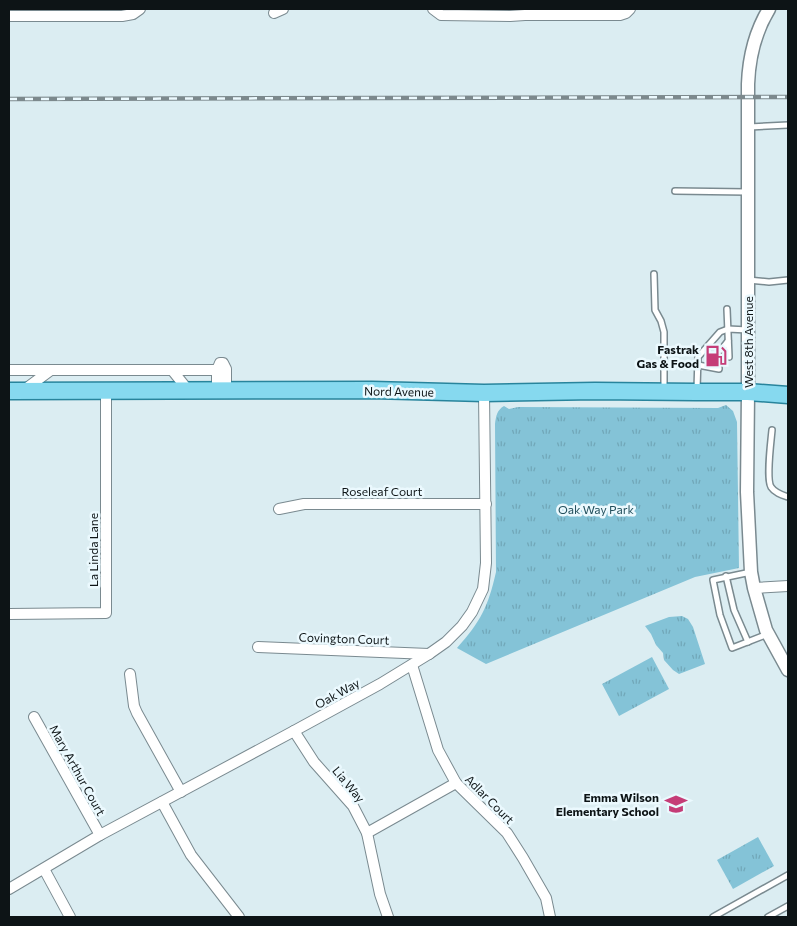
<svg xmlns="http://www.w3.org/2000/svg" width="797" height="926" font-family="Commissioner,sans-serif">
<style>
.park{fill:url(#park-tufts)}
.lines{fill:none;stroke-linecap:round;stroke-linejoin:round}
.service-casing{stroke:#7a8a90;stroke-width:8}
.minor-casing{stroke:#7a8a90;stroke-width:12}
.tertiary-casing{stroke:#7a8a90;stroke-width:15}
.primary-casing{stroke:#28849c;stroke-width:19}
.service{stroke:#fff;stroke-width:5}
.minor{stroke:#fff;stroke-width:10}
.tertiary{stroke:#fff;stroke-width:12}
.primary{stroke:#86d9ef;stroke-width:16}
.rail-casing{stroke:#7c898d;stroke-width:4.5}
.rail{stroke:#ebf9fe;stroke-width:2.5;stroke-dasharray:8;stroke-linecap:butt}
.labels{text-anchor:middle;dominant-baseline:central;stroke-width:5;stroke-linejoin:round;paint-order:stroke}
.street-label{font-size:12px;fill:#0d1416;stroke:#ebf9fe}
.poi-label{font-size:12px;font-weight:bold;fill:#0d1416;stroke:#ebf9fe;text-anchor:end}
.park-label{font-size:12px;fill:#23505d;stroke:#ebf9fe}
</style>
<defs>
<pattern id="park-tufts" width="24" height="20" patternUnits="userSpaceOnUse" patternTransform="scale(1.25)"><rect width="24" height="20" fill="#84c3d7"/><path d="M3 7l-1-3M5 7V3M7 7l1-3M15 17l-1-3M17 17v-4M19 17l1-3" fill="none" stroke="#71a7b8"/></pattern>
</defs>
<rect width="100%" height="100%" fill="#dbedf2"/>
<g class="park">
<path d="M 726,405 L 733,411 L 737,422 L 739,568 L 695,577 L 486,664 L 457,648 C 481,621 488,607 496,572 L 495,424 C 496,416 497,410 504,406 L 509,409 L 518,407 L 718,408 Z"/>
<polygon points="682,616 688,619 693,627 705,664 679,674 673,670 664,660 663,653 656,645 651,634 645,626 669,617"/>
<polygon points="652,657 669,689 619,716 602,684"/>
<polygon points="758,837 774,866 733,889 717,860"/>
</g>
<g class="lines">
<g class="service-casing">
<g id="service">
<polyline points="749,127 788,125"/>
<polyline points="675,191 747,192"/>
<polyline points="654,274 655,310 661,321 664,332 664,389"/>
<polyline points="748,280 769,282 788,280"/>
<polyline points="727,309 729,357"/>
<polyline points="721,350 728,341"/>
<polyline points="698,365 719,369 719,368"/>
<polyline points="697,389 698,357 720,332 728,329 748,330"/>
<path d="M 772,430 C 771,441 766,479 771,487 C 775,493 782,495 788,497"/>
<polyline points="751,572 713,580 720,615 732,648 768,634"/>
<polyline points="726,576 734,610 748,642"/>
<polyline points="713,917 788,875"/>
<polyline points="768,917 788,906"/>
</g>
</g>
<g class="minor-casing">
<g id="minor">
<polyline points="433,9 441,15 510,16 525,15 620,15 626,13 630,9"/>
<polyline points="274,13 283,9"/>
<polyline points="9,16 122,16 133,14 140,9"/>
<polyline points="9,370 217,370"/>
<polyline points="172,370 188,390"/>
<polyline points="24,390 51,370"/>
<polyline points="217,390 217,370 220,363 223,363 226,369 226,390"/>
<polyline points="279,509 304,504 486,504"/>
<polyline points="754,588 788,586"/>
<polyline points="9,614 106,613 106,390"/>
<polyline points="258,647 429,654"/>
<polyline points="412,665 438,750 456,783 507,833 523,858 546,898 550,917"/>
<polyline points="130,674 134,706 137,713 181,792"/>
<polyline points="34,717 100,835"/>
<polyline points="294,731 314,762 353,806 367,833 380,894 388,917"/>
<polyline points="162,802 191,855 239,917"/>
<polyline points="367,833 456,783"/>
<polyline points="44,869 70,917"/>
<polyline points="9,889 100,835 294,731 380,684 429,654 446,642 462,626 472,612 483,589 486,563 484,393"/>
</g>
</g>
<g class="tertiary-casing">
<path id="tertiary" d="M 769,9 C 755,32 749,57 748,84 L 748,392 L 747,492 L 751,572 L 754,588 L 766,630 L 788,670"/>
</g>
<g class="primary-casing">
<polyline id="primary" points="9,391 372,390 484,393 595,391 696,392 748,392 788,395"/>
</g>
<use href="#service" class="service"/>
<use href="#minor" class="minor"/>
<use href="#tertiary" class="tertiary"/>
<use href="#primary" class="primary"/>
<g class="rail-casing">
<polyline id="rail" points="9,99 788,97"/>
</g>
<use href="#rail" class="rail"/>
</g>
<defs>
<g id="fuel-bare" transform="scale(1.725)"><path d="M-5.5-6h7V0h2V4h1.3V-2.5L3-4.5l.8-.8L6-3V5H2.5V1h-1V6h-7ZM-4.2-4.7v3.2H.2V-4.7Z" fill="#c53c77" stroke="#ebf9fe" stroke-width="2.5" paint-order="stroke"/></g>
<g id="school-bare" transform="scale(1.725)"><path d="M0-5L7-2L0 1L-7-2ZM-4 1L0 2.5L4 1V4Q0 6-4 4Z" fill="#c53c77" stroke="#ebf9fe" stroke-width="2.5" paint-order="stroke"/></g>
</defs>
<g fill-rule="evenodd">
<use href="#fuel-bare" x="716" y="356"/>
<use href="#school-bare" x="676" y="804"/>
</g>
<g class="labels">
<g class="street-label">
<text transform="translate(748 342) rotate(-90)">West 8th Avenue</text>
<text transform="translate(399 391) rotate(1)">Nord Avenue</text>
<text x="382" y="491">Roseleaf Court</text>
<text transform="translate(93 550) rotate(-90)">La Linda Lane</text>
<text transform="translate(344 638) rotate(2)">Covington Court</text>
<text transform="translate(337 693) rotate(-29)">Oak Way</text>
<text transform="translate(78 770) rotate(61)">Mary Arthur Court</text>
<text transform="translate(349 784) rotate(50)">Lia Way</text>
<text transform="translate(490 799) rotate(45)">Adlar Court</text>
</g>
<g class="poi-label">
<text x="699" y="349">Fastrak<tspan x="699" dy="14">Gas &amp; Food</tspan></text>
<text x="659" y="797">Emma Wilson<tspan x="659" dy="14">Elementary School</tspan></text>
</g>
<g class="park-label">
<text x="596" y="509">Oak Way Park</text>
</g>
</g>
<rect width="797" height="926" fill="none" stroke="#0d1416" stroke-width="20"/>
</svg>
